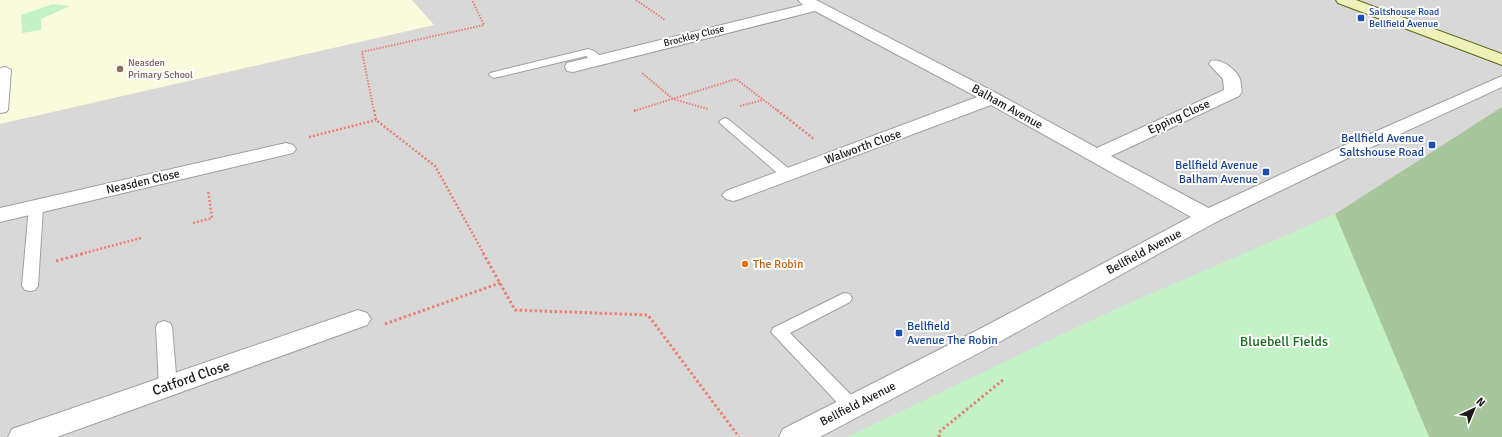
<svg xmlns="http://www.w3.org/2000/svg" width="1502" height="437" font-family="Signika,sans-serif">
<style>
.residential{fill:#d9d8d8}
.education{fill:#fafbdc}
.forest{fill:#a7c69b}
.park{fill:#c2f2c6}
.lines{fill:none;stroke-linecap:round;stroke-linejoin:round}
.service-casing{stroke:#9f9f9f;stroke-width:2}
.minor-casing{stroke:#9f9f9f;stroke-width:2}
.tertiary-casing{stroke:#9f9f9f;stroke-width:2}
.secondary-casing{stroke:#5a6410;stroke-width:2}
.path-far2{stroke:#e98275;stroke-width:2;stroke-dasharray:1.5 1.5;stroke-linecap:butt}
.path-far1{stroke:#e98275;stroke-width:2.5;stroke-dasharray:2 2;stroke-linecap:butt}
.path{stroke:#e98275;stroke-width:3;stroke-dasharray:2.5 2.5;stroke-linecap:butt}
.service{fill:#fff;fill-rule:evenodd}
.minor{fill:#fff;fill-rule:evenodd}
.tertiary{fill:#fff;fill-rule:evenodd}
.secondary{fill:#eef1ba;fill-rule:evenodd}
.transit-dot{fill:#1a4fb4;stroke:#fff;stroke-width:1.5}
.education-dot{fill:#8d6e63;stroke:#fff;stroke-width:1.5}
.food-dot{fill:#e8710a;stroke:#fff;stroke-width:1.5}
.labels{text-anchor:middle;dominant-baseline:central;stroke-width:4;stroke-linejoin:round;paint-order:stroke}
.far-transit-label{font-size:10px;fill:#164399;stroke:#fff;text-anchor:start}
.far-street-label{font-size:10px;fill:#1b1b1b;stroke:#fff}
.far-education-label{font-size:10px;fill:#785e54;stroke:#fff;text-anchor:start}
.street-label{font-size:12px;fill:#1b1b1b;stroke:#fff}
.transit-label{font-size:12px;fill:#164399;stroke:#fff;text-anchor:end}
.food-label{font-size:12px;fill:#c56008;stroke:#fff;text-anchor:start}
.near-park-label{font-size:14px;fill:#176b1f;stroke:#fff}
.near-street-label{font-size:14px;fill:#1b1b1b;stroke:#fff}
</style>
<rect width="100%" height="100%" fill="#ebe8e2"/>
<rect class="residential" x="0" y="0" width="1502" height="437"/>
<polygon class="education" points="0,0 412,0 434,25 0,124"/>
<polygon class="forest" points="1502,107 1502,437 1429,437 1335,214"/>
<g class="park">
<polygon points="53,4 70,6 41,19 41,30 22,33 21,15"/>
<polygon points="1335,214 1429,437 847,437 1111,311"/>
</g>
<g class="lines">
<g class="service-casing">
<g id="service">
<path d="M 588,49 C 594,50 600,55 603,60 L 602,62 L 594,62 L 586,56 L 494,78 L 489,75 L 490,73 Z"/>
<polygon points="6,67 11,70 8,110 6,112 0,113 0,68"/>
<polygon points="725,118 729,120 793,172 794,175 793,178 783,178 721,124 719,122 721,120"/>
<polygon points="36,203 41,204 43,207 38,286 35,290 30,291 25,290 22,286 29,207 31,204"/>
<polygon points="844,293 850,294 852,298 850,302 790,333 858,402 861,407 858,412 852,414 846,412 771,332 773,328"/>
<polygon points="164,321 170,323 172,327 177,386 174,391 168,393 162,391 159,386 156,327 158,323"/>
</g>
</g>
<g class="minor-casing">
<g id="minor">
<path d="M 798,0 L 816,0 L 998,94 L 1097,148 L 1224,90 L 1223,79 L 1209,64 L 1211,61 C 1221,58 1236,69 1240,79 C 1241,83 1241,88 1242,92 L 1239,96 L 1111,156 L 1216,212 L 1219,217 L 1216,222 L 1208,224 L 1200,222 L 991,105 L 740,199 L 733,201 L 726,199 L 722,195 L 726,191 L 977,97 L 815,11 L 573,72 L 567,71 L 565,67 L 567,63 L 803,5 Z"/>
<polygon points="286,143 293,145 296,149 293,153 0,222 0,208"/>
<polygon points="358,310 367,313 371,319 367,325 57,437 8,437 12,429"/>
</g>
</g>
<g class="tertiary-casing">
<polygon id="tertiary" points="1502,76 1502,87 1350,157 1216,222 992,346 820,437 779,437 783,429 974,332 1200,212 1336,149"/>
</g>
<g class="secondary-casing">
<polygon id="secondary" points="1336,0 1356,0 1502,54 1502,65 1338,3"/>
</g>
<g class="path-far2">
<polyline points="636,0 665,20"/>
<polyline points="642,73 673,99 708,109"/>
<polyline points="740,106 763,100"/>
<polyline points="374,111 362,52 484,25 472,0"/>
<polyline points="634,111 736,79 778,111"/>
</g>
<g class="path-far1">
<polyline points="374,110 376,120 435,166 484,254"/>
<polyline points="777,110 814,139"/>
<polyline points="634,111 636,110"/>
<polyline points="309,137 376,120"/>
<polyline points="193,223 212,218 208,190"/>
<polyline points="81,254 141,238"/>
</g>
<g class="path">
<polyline points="483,253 515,310 648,315 739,437"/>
<polyline points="56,261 85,253"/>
<polyline points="385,324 500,283"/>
<polyline points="939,437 939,432 1003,380"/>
</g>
<use href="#service" class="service"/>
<use href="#minor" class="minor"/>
<use href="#tertiary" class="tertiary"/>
<use href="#secondary" class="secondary"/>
</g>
<g class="transit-dot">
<rect x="1357" y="14" width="8" height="8" rx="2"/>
<rect x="1428" y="141" width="8" height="8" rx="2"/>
<rect x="1262" y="168" width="8" height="8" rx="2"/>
<rect x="895" y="329" width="8" height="8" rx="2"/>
</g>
<circle class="education-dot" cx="120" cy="69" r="4"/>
<circle class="food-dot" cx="745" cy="264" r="4"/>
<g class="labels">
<g class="far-transit-label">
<text x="1369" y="12">Saltshouse Road<tspan x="1369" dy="12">Bellfield Avenue</tspan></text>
</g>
<g class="far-street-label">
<text transform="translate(694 36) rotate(-14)">Brockley Close</text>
</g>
<g class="far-education-label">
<text x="128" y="63">Neasden<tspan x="128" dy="12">Primary School</tspan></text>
</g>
<g class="street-label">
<text transform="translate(1007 107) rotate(29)">Balham Avenue</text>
<text transform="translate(1179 117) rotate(-25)">Epping Close</text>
<text transform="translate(863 147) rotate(-20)">Walworth Close</text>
<text transform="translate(143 182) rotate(-13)">Neasden Close</text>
<text transform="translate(1144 252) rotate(-28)">Bellfield Avenue</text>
<text transform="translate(858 404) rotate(-27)">Bellfield Avenue</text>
</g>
<g class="transit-label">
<text x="1424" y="138">Bellfield Avenue<tspan x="1424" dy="14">Saltshouse Road</tspan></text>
<text x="1258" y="165">Bellfield Avenue<tspan x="1258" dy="14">Balham Avenue</tspan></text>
<text x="907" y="326" text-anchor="start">Bellfield<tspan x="907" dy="14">Avenue The Robin</tspan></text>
</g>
<g class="food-label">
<text x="753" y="264">The Robin</text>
</g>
<g class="near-park-label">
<text x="1284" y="341">Bluebell Fields</text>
</g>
<g class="near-street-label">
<text transform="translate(191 378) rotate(-19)">Catford Close</text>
</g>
</g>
<g transform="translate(1474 409) rotate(44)" stroke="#ffffff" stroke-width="3" paint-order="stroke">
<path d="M0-3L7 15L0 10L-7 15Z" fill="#1b1b1b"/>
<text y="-6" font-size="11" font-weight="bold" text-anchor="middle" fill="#1b1b1b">N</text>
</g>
</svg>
